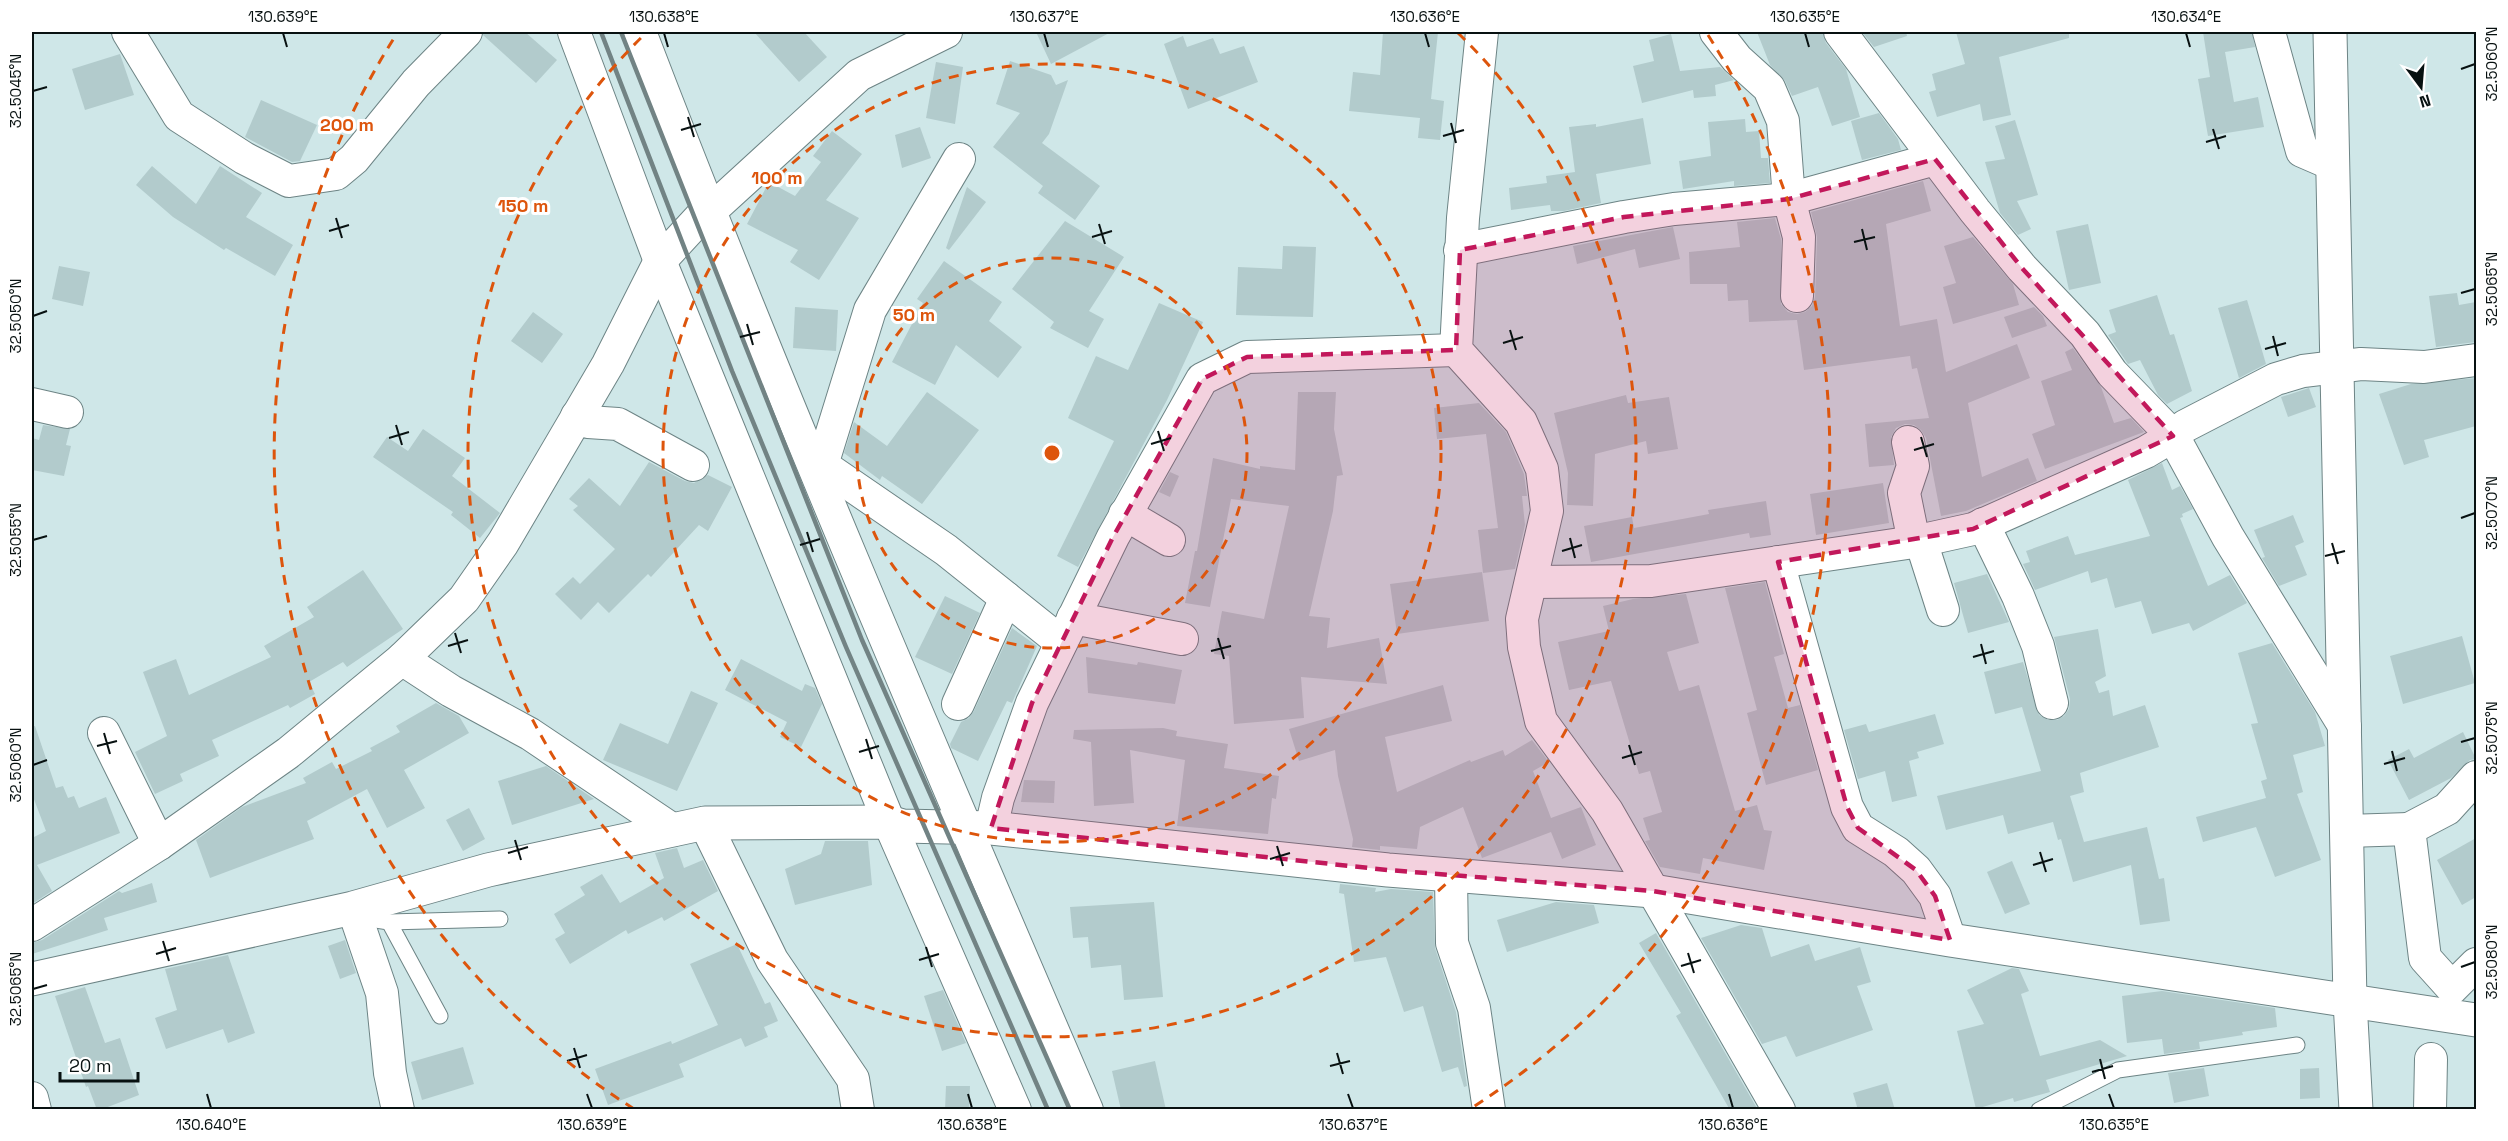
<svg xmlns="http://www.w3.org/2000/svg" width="2508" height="1141" font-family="'Space Grotesk',sans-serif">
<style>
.building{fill:#b2cbcc}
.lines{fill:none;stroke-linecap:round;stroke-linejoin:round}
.service-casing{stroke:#6d8485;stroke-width:17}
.minor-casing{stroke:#6d8485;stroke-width:34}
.tertiary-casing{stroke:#6d8485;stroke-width:35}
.service{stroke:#fff;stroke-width:15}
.minor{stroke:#fff;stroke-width:32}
.tertiary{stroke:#fff;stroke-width:33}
.rail{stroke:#728384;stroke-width:4.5}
.marked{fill:#c2185b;fill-opacity:0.2;stroke:#c2185b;stroke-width:4.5;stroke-dasharray:12 8;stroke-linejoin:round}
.ticks{fill:none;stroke:#081111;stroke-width:2}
.ring{fill:none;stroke:#dd550c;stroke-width:3;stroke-dasharray:10 8}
.centre{fill:#dd550c;stroke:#fff;stroke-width:3}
.ring-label{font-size:18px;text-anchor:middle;font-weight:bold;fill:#dd550c;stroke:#fff;stroke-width:6;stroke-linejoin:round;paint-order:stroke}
.neatline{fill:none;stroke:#081111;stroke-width:2}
.ticks-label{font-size:15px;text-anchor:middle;fill:#081111}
</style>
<rect width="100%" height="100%" fill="#cfe7e8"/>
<g class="building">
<polygon points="483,32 525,32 557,60 536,83 483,35"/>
<polygon points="754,32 804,32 827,57 799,82"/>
<polygon points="1036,32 1111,32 1051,64"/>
<polygon points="1383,32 1438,32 1431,99 1444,101 1440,140 1418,138 1420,118 1349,111 1353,72 1380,75"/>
<polygon points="1757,32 1822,32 1826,43 1846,69 1860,117 1832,126 1818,87 1792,96 1785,81 1770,65"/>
<polygon points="1862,32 1906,32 1907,36 1874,47"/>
<polygon points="1956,32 2069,32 2069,38 1999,57 2011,115 1983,121 1980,104 1937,117 1929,92 1936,90 1932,74 1965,64"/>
<polygon points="2203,32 2252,32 2255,47 2225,52 2234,102 2258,97 2264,127 2208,136 2198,79 2210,77"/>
<polygon points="1671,34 1680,71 1720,67 1734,80 1715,85 1716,96 1694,98 1693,90 1642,103 1633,66 1654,61 1649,40"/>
<polygon points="1183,36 1187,47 1213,38 1220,54 1244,46 1258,82 1188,109 1164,44"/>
<polygon points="120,54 134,95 85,110 72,69"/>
<polygon points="1010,61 1051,75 1056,85 1068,80 1049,134 1042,143 1100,186 1075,220 1038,193 1043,186 993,147 1020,113 996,104"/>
<polygon points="936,62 963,67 955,124 926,118"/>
<polygon points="261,100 317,125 300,161 292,162 245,137"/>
<polygon points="1879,113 1898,139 1901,150 1862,160 1851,121"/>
<polygon points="1643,118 1651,164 1596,174 1601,203 1564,211 1551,211 1550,205 1511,210 1509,188 1547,183 1546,176 1575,172 1569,127 1596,124 1596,127"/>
<polygon points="1745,119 1746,132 1759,131 1761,158 1768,158 1770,183 1734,186 1734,181 1683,189 1679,161 1711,156 1708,122"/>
<polygon points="2015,120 2038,195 2017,201 2031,229 2018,235 2000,213 1985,162 2005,159 1995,126"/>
<polygon points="920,127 931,158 902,168 895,135"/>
<polygon points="832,131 862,154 826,200 859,218 819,280 790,262 798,250 747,224 769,182 795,196 821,162 813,156"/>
<polygon points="152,166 196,204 220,166 262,193 246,217 293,245 275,276 226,248 224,250 173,217 136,185"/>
<polygon points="1923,181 1931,211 1886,224 1900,326 1937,319 1946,372 2017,344 2030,378 1968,403 1982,477 2028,458 2037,481 1966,511 1941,516 1926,438 1921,430 1914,425 1905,424 1896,428 1891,437 1894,465 1869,467 1865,424 1929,418 1917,368 1912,369 1910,356 1804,370 1797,320 1749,322 1748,300 1728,301 1727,284 1690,284 1689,252 1740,247 1737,222 1775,218 1781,239 1781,304 1788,312 1797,314 1805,312 1812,306 1815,297 1817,237 1811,212"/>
<polygon points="967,187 986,202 949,250 946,248"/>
<polygon points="1065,221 1124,257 1089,311 1104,319 1088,348 1050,328 1054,322 1012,289"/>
<polygon points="2088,224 2101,283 2069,290 2056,231"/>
<polygon points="1673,227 1680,259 1639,268 1635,249 1577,264 1573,246"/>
<polygon points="1973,237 2013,284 2019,305 1953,324 1943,287 1956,283 1944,246"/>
<polygon points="1283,246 1316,247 1313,317 1236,315 1238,267 1282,269"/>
<polygon points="944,261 1002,302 989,321 1022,347 998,378 956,345 935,385 892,362 923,303 917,299"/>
<polygon points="59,266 90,272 83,306 52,299"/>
<polygon points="2457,293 2459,305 2476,302 2476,342 2436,347 2429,296"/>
<polygon points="2157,295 2170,335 2174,334 2192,391 2167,404 2158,395 2140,360 2128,364 2108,335 2116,332 2109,310"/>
<polygon points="2247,300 2266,364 2239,378 2218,308"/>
<polygon points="1159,303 1203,322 1167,400 1078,567 1057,556 1114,441 1068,418 1096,356 1128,370"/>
<polygon points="795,307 838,310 836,351 793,348"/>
<polygon points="2034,307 2043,316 2047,326 2012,338 2004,317"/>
<polygon points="533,312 563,334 542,363 511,341"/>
<polygon points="2073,348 2101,387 2114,423 2131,418 2144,432 2045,469 2032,434 2055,425 2041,381 2072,370 2065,352"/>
<polygon points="2476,378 2476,426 2424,440 2429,457 2404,465 2379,394 2411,384"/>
<polygon points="2309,388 2316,407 2288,417 2281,397"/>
<polygon points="927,392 979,430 922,504 882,476 880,480 844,453 854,422 887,446"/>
<polygon points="1298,392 1336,392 1334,429 1343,475 1337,476 1333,511 1309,616 1330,618 1327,648 1379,638 1387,684 1301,677 1304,718 1234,724 1229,656 1214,654 1222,611 1264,619 1289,506 1231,499 1210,607 1185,603 1195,551 1197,551 1213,458 1260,469 1260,466 1295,470"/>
<polygon points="1626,395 1628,403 1669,397 1678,449 1648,454 1646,441 1595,454 1593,506 1567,505 1568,473 1554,413"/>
<polygon points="1479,403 1506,432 1524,474 1527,496 1522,496 1525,525 1515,569 1483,573 1478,530 1498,528 1486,434 1437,439 1434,408"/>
<polygon points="43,425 70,429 66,445 71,446 64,476 32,470 32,438 39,440"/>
<polygon points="423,429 465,458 452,476 500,513 480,538 451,515 453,512 373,457 387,437 408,451"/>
<polygon points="649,462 685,481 694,483 708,475 732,487 708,531 699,525 651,577 648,574 609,613 598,602 581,620 555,594 573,577 580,584 615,549 573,510 578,506 569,499 589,478 620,506"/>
<polygon points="2162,463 2172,490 2180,486 2193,509 2182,514 2183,517 2180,518 2208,586 2230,575 2247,603 2193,631 2189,623 2152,634 2141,601 2115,608 2107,578 2091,583 2088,571 2035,590 2023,564 2030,562 2026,551 2068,536 2075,555 2150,536 2128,480"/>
<polygon points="1170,472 1179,476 1170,497 1159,492"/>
<polygon points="1883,483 1889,523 1816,535 1810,494"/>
<polygon points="1766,501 1771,535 1750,538 1749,533 1591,562 1584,526 1632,517 1634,528 1709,514 1708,510"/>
<polygon points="2293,515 2304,542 2295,546 2307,575 2279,586 2262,558 2265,557 2254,530"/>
<polygon points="363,570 403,629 347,667 343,662 309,682 315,694 290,708 288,705 212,740 219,756 180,774 183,781 155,794 135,752 167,736 143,672 176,659 189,695 271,657 264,646 314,617 307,607"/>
<polygon points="1482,572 1489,621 1397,634 1390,584"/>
<polygon points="1987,574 2009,622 1968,633 1954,583"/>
<polygon points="1765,582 1784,654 1774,657 1788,708 1800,705 1818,770 1766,785 1747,713 1757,710 1725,588"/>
<polygon points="1686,594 1699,643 1667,652 1679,691 1699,685 1735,811 1757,805 1764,830 1772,831 1764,870 1703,858 1700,874 1660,867 1645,841 1650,840 1643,818 1662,812 1650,771 1639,774 1611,681 1569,690 1558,642 1609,631 1603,606 1633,599"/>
<polygon points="945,596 980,613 952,674 915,657"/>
<polygon points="1012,628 1037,646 1012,703 1007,701 978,761 951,748 950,744 961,722 969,718 974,711"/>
<polygon points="2098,629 2106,676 2095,682 2099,693 2109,690 2113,716 2145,705 2159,747 2080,773 2084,792 2070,796 2084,842 2147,827 2159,879 2164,878 2170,921 2140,925 2131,865 2073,882 2061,839 2058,840 2053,822 2008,834 2003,815 1946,830 1937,796 2041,771 2022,707 1995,714 1984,672 2023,662 2039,715 2048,720 2057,720 2064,716 2069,709 2070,699 2054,637"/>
<polygon points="2462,636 2475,683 2403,704 2390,656"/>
<polygon points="2272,643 2315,712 2325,746 2293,755 2303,792 2297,794 2321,860 2275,877 2256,827 2203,842 2196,817 2266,798 2261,781 2267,779 2251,724 2258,723 2238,653"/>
<polygon points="1086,657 1137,665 1138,662 1182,670 1175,704 1088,693"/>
<polygon points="741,659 802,691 805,684 815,688 822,704 801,747 780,737 787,722 725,690"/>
<polygon points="1443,685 1452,721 1385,737 1397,792 1470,760 1471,762 1503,750 1505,756 1532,740 1549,762 1533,771 1551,818 1581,807 1596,845 1562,859 1551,832 1482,858 1463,807 1420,827 1417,849 1380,846 1380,850 1352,847 1353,839 1338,776 1335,750 1299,761 1289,729"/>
<polygon points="691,691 718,703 677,791 603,760 620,723 668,744"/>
<polygon points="436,703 459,716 469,733 404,770 425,808 387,828 367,789 307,821 314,839 210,878 196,840 242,807 306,783 303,778 332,762 336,769 372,751 370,748 400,732 396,726"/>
<polygon points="1935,714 1944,744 1917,752 1919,758 1909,761 1917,796 1892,802 1885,771 1858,779 1844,730 1866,724 1869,732"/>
<polygon points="35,726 56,788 63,786 68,798 74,796 79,808 106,797 120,833 37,865 52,891 32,904 32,838 46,831 32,794 32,727"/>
<polygon points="1163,728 1177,731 1176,736 1228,744 1224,768 1279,776 1276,799 1272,798 1268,834 1177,826 1185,760 1130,750 1134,803 1094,806 1091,742 1073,739 1074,730"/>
<polygon points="2463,732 2476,759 2470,760 2451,778 2409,800 2388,760 2409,749 2414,758"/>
<polygon points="546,766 594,799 512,825 498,781"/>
<polygon points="1024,780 1055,781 1054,803 1021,802"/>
<polygon points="469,808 485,839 463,851 446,820"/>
<polygon points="2476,838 2476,897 2462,905 2437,860"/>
<polygon points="825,841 868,841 872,885 795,905 785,869 821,854"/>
<polygon points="677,848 684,868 703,860 718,891 664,921 662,917 628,934 626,930 570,964 555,939 565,933 554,914 585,895 580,887 602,874 620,903 664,878 655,853"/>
<polygon points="2012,861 2030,904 2005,914 1987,872"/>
<polygon points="152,883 157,902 104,918 108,930 32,954 32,943 42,940 119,891 122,893"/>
<polygon points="1340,884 1376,888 1375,892 1391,889 1433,892 1435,948 1456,1012 1467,1086 1464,1087 1458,1067 1442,1072 1423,1006 1404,1012 1386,957 1354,962 1344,894 1339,893"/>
<polygon points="1154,902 1163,997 1124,1000 1121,965 1091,968 1088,937 1073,938 1070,907"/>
<polygon points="1556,902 1594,905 1599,923 1507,952 1497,920"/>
<polygon points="1741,925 1762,928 1771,957 1809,944 1815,961 1860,947 1871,982 1857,986 1873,1030 1796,1057 1786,1036 1762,1044 1701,938"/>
<polygon points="1656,933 1758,1110 1730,1110 1676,1016 1681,1013 1639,943"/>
<polygon points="345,940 356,973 340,979 328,946"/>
<polygon points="737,944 765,1004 770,1002 778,1021 764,1027 768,1037 745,1047 741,1038 679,1064 684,1077 608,1105 595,1069 671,1041 672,1044 718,1025 690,964"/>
<polygon points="228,955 255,1033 228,1043 223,1029 166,1049 155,1018 177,1010 165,969"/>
<polygon points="2012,968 2019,969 2029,991 2021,994 2040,1056 2100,1040 2127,1056 2046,1080 2050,1092 2014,1102 2013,1098 1976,1109 1957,1031 1984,1024 1967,990"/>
<polygon points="85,987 105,1043 120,1038 139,1095 100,1110 97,1110 88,1086 86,1087 55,996"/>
<polygon points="943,990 966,1043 942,1051 924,996"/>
<polygon points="2162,991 2275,1008 2277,1027 2242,1032 2243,1035 2199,1042 2200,1049 2164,1054 2162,1039 2127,1043 2122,996"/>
<polygon points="463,1047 474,1084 422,1100 411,1062"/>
<polygon points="1155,1061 1166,1110 1121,1110 1112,1071"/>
<polygon points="2204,1068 2209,1096 2174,1103 2168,1073"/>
<polygon points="2319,1068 2320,1098 2300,1099 2300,1069"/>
<polygon points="1887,1083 1895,1110 1858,1110 1853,1093"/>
<polygon points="946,1086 970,1086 969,1110 945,1110"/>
</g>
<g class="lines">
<g class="service-casing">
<g id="service">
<polyline points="356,917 389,922 440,1016"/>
<polyline points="389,922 500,919"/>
<polyline points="2039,1110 2118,1070 2297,1045"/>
</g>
</g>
<g class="minor-casing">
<g id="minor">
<polyline points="128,32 179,116 244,158 289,181 336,174 354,159 416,83 466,32"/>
<polyline points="574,32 660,261 889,822 1015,1110"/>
<path d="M 640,32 C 779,395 933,752 1087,1110"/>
<polyline points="1482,32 1463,218 1456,350 1521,422 1542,469 1547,511 1522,619 1524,647 1541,721 1607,811 1779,1110"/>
<polyline points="1716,32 1737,59 1769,88 1783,121 1789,199 1799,237 1797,296"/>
<polyline points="1840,32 1975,211 2022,268 2085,334 2112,373 2173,436 2228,537 2345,727"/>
<polyline points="2269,32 2302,151 2332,164"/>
<polyline points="959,159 870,310 822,465 946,550 1061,642"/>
<polyline points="1460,250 1624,217 1674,209 1789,199 1935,159"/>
<polyline points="32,404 67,412"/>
<polyline points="577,416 588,422 618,424 693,465"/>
<polyline points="1908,442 1913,466 1904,493 1914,542"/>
<polyline points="1125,514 1169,540"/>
<polyline points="1983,524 2018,596 2038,646 2052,703"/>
<polyline points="1921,541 1943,610"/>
<polyline points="1778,562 1847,807 1858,828 1896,852 1916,870 1935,896 1950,940"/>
<polyline points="1531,582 1651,581 1914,542 1973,529 2146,452 2173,436 2185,426 2276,379 2303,371 2361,364 2424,367 2476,360"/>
<polyline points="1073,618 1182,639"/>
<polyline points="402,659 451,691 530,734 673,830"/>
<polyline points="958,704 1006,598"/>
<polyline points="104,733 159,844"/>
<polyline points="705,823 772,960 853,1079 858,1110"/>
<polyline points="991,828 998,798 1032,703 1113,537 1202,379 1247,357 1456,350"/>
<polyline points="2409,829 2447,809 2476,777"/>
<polyline points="2347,831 2409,829 2425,958 2452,988 2476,964"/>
<polyline points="1451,876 1452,943 1474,1008 1489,1110"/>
<polyline points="353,908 382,993 390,1073 398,1110"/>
<polyline points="32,925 159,844 288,753 402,659 464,599 503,543 608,364 660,261 708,209 719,203 859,75 946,32"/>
<polyline points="32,1098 35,1110"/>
<polyline points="2430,1110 2431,1059"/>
</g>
</g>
<g class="tertiary-casing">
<g id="tertiary">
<polyline points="2330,32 2350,1001 2356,1110"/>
<polyline points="32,979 353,908 488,870 705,823 889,822 903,826 991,828 1388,870 1653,891 1950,940 2476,1020"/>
</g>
</g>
<use href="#service" class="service"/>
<use href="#minor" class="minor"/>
<use href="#tertiary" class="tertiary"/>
<g class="rail">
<polyline points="601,32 732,371 846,647 1048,1110"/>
<polyline points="621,32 862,640 1070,1110"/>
</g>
</g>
<path class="marked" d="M 1935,159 L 2022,268 L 2173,436 L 1973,529 L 1778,562 L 1847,807 L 1858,828 L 1916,870 L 1935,896 L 1950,940 L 1653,891 L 1388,870 L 991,828 L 1032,703 L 1113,537 L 1202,379 L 1247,357 L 1456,350 L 1460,250 L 1624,217 L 1789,199 Z"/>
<path class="ticks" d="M 283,33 L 287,47M 664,33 L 668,47M 1044,33 L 1048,47M 1425,33 L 1429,47M 1805,33 L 1809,47M 2186,33 L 2190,47M 2461,69 L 2475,64M 33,91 L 47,87M 688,117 L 694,137M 1451,123 L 1456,143M 2213,129 L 2219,149M 681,130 L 701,124M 1443,136 L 1464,130M 2206,142 L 2226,136M 336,218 L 342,238M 1099,224 L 1105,244M 1862,229 L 1867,250M 329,231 L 349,225M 1092,237 L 1112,231M 1854,242 L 1875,237M 2461,293 L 2475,289M 33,316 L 47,311M 747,324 L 753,345M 1510,330 L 1516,350M 2273,336 L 2278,356M 740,337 L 760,332M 1503,343 L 1523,337M 2265,349 L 2286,343M 396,425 L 402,445M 1158,431 L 1164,451M 1921,437 L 1927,457M 389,438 L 409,432M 1151,444 L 1171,438M 1914,450 L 1934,444M 2461,518 L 2475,513M 807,532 L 813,552M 1570,538 L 1575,558M 33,540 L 47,536M 2332,543 L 2338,564M 800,545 L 820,539M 1562,551 L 1582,545M 2325,556 L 2345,551M 455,633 L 461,653M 1218,638 L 1224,659M 1981,644 L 1986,664M 448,646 L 468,640M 1211,651 L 1231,646M 1973,657 L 1994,651M 104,733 L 110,754M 866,739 L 872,759M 2461,742 L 2475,738M 1629,745 L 1635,765M 97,746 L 117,741M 2392,751 L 2397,771M 859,752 L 879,746M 1622,758 L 1642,752M 2384,764 L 2405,758M 33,765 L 47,760M 515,840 L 521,860M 1277,846 L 1283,866M 2040,852 L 2046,872M 508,853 L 528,847M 1270,859 L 1290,853M 2033,865 L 2053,859M 163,941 L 169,961M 926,947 L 932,967M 1688,953 L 1694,973M 156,954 L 176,948M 919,960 L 939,954M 1681,966 L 1701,960M 2461,967 L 2475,962M 33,989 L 47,985M 574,1048 L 580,1068M 1337,1053 L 1343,1074M 2100,1059 L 2105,1079M 567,1061 L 587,1055M 1330,1066 L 1350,1061M 2092,1072 L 2113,1066M 207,1094 L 211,1108M 587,1094 L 592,1108M 968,1094 L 972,1108M 1348,1094 L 1353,1108M 1729,1094 L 1733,1108M 2109,1094 L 2114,1108"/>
<g class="ring">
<circle cx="1052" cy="453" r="195"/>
<circle cx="1052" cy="453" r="389"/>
<path d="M1458 33A584 584 0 1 1 646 33"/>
<path d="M634 1109A778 778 0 0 1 396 35M1708 35A778 778 0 0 1 1470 1109"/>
</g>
<circle cx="1052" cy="453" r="9" class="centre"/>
<g class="ring-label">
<text x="347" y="131">200 m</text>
<text x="777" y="184">100 m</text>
<text x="523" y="212">150 m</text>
<text x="914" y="321">50 m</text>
</g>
<rect width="2508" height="1141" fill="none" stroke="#ffffff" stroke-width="66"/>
<g transform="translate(2421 87) rotate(164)" stroke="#ffffff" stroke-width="4.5" paint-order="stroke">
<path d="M0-4.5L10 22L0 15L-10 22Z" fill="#081111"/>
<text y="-9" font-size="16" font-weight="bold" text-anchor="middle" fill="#081111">N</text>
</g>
<path d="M60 1072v9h78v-9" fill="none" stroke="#081111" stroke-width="3"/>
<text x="69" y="1072" font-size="18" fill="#081111" stroke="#ffffff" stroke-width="4.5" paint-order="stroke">20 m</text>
<rect x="33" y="33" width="2442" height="1075" class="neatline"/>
<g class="ticks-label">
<text x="283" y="22">130.639°E</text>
<text x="664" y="22">130.638°E</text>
<text x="1044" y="22">130.637°E</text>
<text x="1425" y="22">130.636°E</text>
<text x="1805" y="22">130.635°E</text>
<text x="2186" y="22">130.634°E</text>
<text transform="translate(2492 64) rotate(-90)" y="5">32.5060°N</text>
<text transform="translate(16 91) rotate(-90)" y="5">32.5045°N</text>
<text transform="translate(2492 289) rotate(-90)" y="5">32.5065°N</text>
<text transform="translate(16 316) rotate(-90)" y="5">32.5050°N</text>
<text transform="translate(2492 513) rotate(-90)" y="5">32.5070°N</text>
<text transform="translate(16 540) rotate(-90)" y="5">32.5055°N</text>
<text transform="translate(2492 738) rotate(-90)" y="5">32.5075°N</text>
<text transform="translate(16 765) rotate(-90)" y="5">32.5060°N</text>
<text transform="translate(2492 962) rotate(-90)" y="5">32.5080°N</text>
<text transform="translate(16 989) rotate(-90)" y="5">32.5065°N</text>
<text x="211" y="1130">130.640°E</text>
<text x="592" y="1130">130.639°E</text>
<text x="972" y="1130">130.638°E</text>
<text x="1353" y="1130">130.637°E</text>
<text x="1733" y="1130">130.636°E</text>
<text x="2114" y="1130">130.635°E</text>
</g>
</svg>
